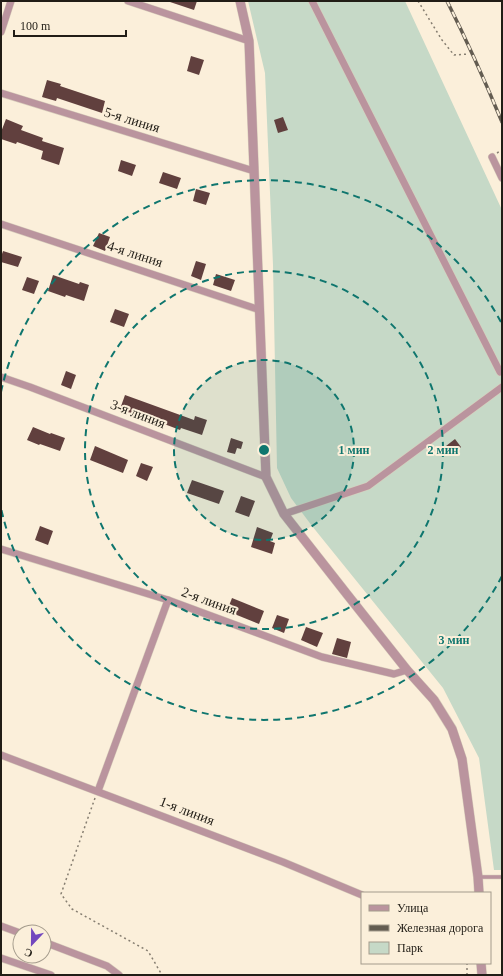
<svg xmlns="http://www.w3.org/2000/svg" width="503" height="976" font-family="Georgia,serif">
<style>
.green{fill:#c6d9c7}
.building{fill:#61403e}
.lines{fill:none;stroke-linecap:round;stroke-linejoin:round}
.service-casing{stroke:#d8cdbb;stroke-width:4.5}
.minor-casing{stroke:#d8cdbb;stroke-width:8}
.tertiary-casing{stroke:#d8cdbb;stroke-width:10}
.path{stroke:#867e71;stroke-width:1.5;stroke-dasharray:2 3;stroke-linecap:butt}
.service{stroke:#ba949e;stroke-width:3.5}
.minor{stroke:#ba949e;stroke-width:7}
.tertiary{stroke:#ba949e;stroke-width:9}
.rail-casing{stroke:#635c51;stroke-width:3.5}
.rail{stroke:#fbefda;stroke-width:2;stroke-dasharray:6;stroke-linecap:butt}
.ring{fill:none;stroke:#0f766e;stroke-width:2;stroke-dasharray:7 5}
.labels{text-anchor:middle;dominant-baseline:central;stroke-width:4;stroke-linejoin:round;paint-order:stroke}
.street-label{font-size:14px;fill:#211d16;stroke:#fbefda}
.centre{fill:#0f766e;stroke:#fbefda;stroke-width:2}
.ring-label{font-size:12px;text-anchor:middle;font-weight:bold;fill:#0f766e;stroke:#fbefda;stroke-width:4;stroke-linejoin:round;paint-order:stroke}
</style>
<rect width="100%" height="100%" fill="#fbefda"/>
<polygon class="green" points="248,1 405,1 502,210 502,870 494,870 479,758 443,688 312,526 291,498 277,468 273,265 265,73"/>
<g class="building">
<polygon points="170,1 197,1 194,10 170,2"/>
<polygon points="191,56 204,60 199,75 187,71"/>
<polygon points="47,80 61,84 60,86 105,101 102,113 57,98 56,101 42,97"/>
<polygon points="283,117 288,130 278,133 274,120"/>
<polygon points="6,119 23,126 21,130 43,138 42,141 64,148 59,165 41,159 43,151 17,142 16,144 1,139 1,132"/>
<polygon points="121,160 136,165 132,176 118,171"/>
<polygon points="163,172 181,178 177,189 159,183"/>
<polygon points="196,189 210,193 206,205 193,201"/>
<polygon points="99,233 110,237 105,251 93,246"/>
<polygon points="3,251 22,257 18,267 1,262 1,257"/>
<polygon points="196,261 206,264 201,280 191,276"/>
<polygon points="216,274 235,280 231,291 213,285"/>
<polygon points="53,275 79,284 80,282 89,285 84,301 66,295 65,297 48,291"/>
<polygon points="27,277 39,281 34,294 22,290"/>
<polygon points="115,309 129,314 124,327 110,322"/>
<polygon points="66,371 76,375 71,389 61,385"/>
<polygon points="125,395 194,420 195,416 207,420 202,435 181,428 180,430 138,414 138,416 120,409"/>
<polygon points="33,427 50,434 51,433 65,438 60,451 40,444 39,445 27,440"/>
<polygon points="231,438 243,442 241,449 237,448 235,454 227,452"/>
<polygon points="455,439 461,447 453,454 446,446"/>
<polygon points="95,446 128,460 123,473 90,460"/>
<polygon points="141,463 153,467 147,481 136,476"/>
<polygon points="192,480 224,491 219,504 187,493"/>
<polygon points="241,496 255,501 249,517 235,512"/>
<polygon points="40,526 53,531 48,545 35,540"/>
<polygon points="257,527 273,533 270,541 275,543 272,554 251,547"/>
<polygon points="232,598 264,611 259,624 227,611"/>
<polygon points="277,615 289,619 284,633 272,628"/>
<polygon points="306,627 323,633 317,647 301,640"/>
<polygon points="337,638 351,642 347,658 332,654"/>
</g>
<g class="lines">
<g class="service-casing">
<polyline id="service" points="479,877 502,877"/>
</g>
<g class="minor-casing">
<g id="minor">
<polyline points="128,1 249,41"/>
<polyline points="312,1 500,372"/>
<polyline points="1,32 11,1"/>
<polyline points="1,93 254,171"/>
<polyline points="492,157 502,178"/>
<polyline points="1,224 260,310"/>
<polyline points="1,377 30,387 266,477"/>
<polyline points="284,514 368,486 502,387"/>
<polyline points="1,549 168,600 322,657 394,674 407,670"/>
<polyline points="1,755 283,862 362,895"/>
<polyline points="98,791 168,600"/>
<polyline points="1,926 20,933"/>
<polyline points="44,942 107,966 119,975"/>
<polyline points="1,958 51,975"/>
</g>
</g>
<g class="tertiary-casing">
<g id="tertiary">
<polyline points="240,1 249,41 266,477 284,514 346,593 407,670 434,700 452,729 462,759 478,877 479,893"/>
<polyline points="481,963 482,975"/>
</g>
</g>
<g class="path">
<polyline points="418,1 442,40 454,55 468,54"/>
<polyline points="497,153 502,150"/>
<polyline points="95,798 61,894 72,909 148,951 162,975"/>
<polyline points="467,963 467,975"/>
</g>
<use href="#service" class="service"/>
<use href="#minor" class="minor"/>
<use href="#tertiary" class="tertiary"/>
<g class="rail-casing">
<path id="rail" d="M 447,1 C 467,41 485,81 502,122"/>
</g>
<use href="#rail" class="rail"/>
</g>
<circle cx="264" cy="450" r="90" fill="#0f766e" fill-opacity=".12"/>
<g class="ring">
<circle cx="264" cy="450" r="90"/>
<circle cx="264" cy="450" r="179"/>
<path d="M502 576A269 269 0 0 1 1 508M1 392A269 269 0 0 1 502 324"/>
</g>
<g class="labels">
<g class="street-label">
<text transform="translate(132 120) rotate(17)">5-я линия</text>
<text transform="translate(135 254) rotate(18)">4-я линия</text>
<text transform="translate(138 414) rotate(21)">3-я линия</text>
<text transform="translate(209 601) rotate(20)">2-я линия</text>
<text transform="translate(187 811) rotate(21)">1-я линия</text>
</g>
</g>
<circle cx="264" cy="450" r="6" class="centre"/>
<g class="ring-label">
<text x="354" y="454">1 мин</text>
<text x="443" y="454">2 мин</text>
<text x="454" y="644">3 мин</text>
</g>
<rect width="503" height="976" fill="none" stroke="#211d16" stroke-width="4"/>
<rect x="361" y="892" width="130" height="72" fill="#fbefda" stroke="#a49b8c"/>
<rect x="369" y="905" width="20" height="6" fill="#ba949e" stroke="#a49b8c"/>
<text x="397" y="912" font-size="12" fill="#211d16">Улица</text>
<rect x="369" y="925" width="20" height="6" fill="#635c51" stroke="#a49b8c"/>
<text x="397" y="932" font-size="12" fill="#211d16">Железная дорога</text>
<rect x="369" y="942" width="20" height="12" fill="#c6d9c7" stroke="#a49b8c"/>
<text x="397" y="952" font-size="12" fill="#211d16">Парк</text>
<g transform="translate(32 944) rotate(202)"><circle r="19" fill="#fbefda" stroke="#a49b8c"/>
<path d="M0-3L7 15L0 10L-7 15Z" fill="#7246be"/>
<text y="-6" font-size="11" font-weight="bold" text-anchor="middle" fill="#211d16">С</text>
</g>
<path d="M14 30v6h112v-6" fill="none" stroke="#211d16" stroke-width="2"/>
<text x="20" y="30" font-size="12" fill="#211d16" stroke="#fbefda" stroke-width="3" paint-order="stroke">100 m</text>
</svg>
